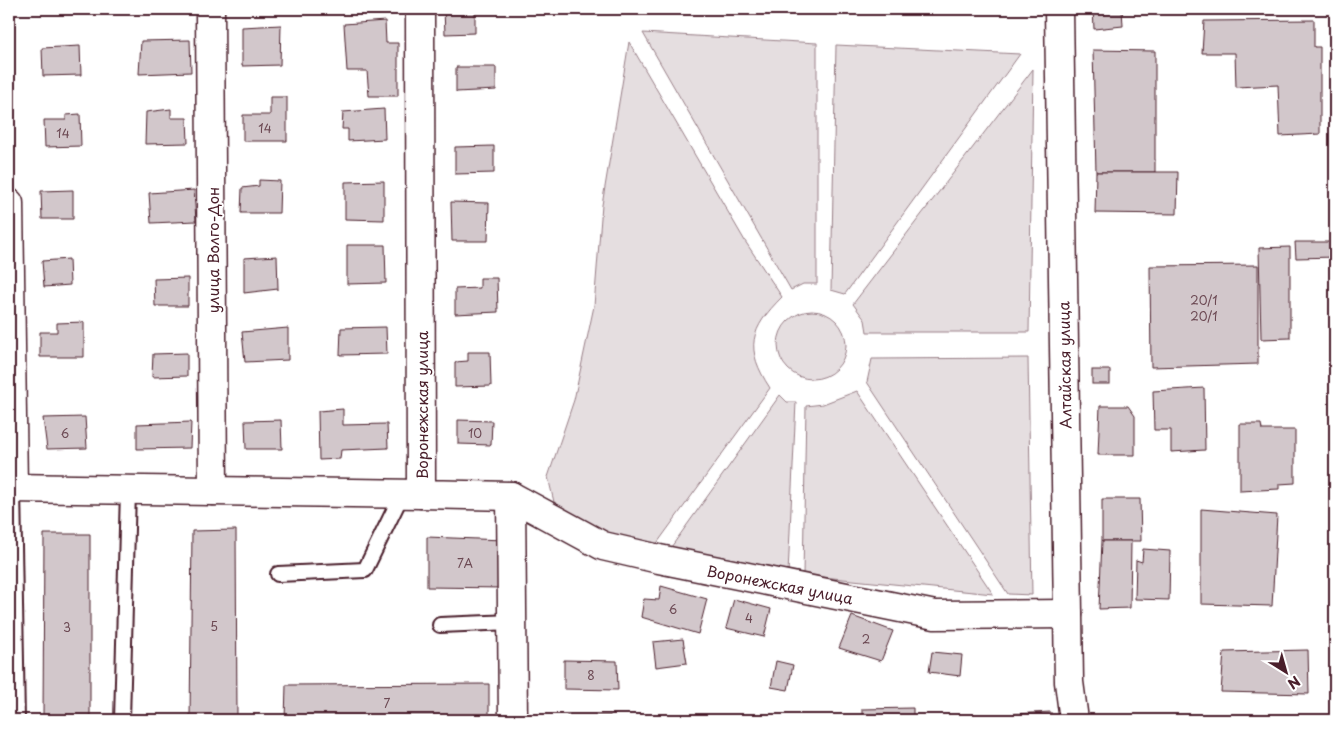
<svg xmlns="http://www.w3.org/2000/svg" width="1344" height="729" font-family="'Playpen Sans',sans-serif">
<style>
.green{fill:#e5dee0;stroke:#987e86}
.building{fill:#d2c7cb;stroke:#4a1f2b}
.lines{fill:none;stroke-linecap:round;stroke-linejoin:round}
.lane-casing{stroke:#4a1f2b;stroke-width:18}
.street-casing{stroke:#4a1f2b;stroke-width:31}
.secondary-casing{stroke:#4a1f2b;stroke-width:31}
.lane{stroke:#fff;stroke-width:14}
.street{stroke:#fff;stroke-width:28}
.secondary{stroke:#fff;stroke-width:28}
.labels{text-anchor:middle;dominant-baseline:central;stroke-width:4;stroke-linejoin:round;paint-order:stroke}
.number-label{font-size:12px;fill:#6c4953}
.street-label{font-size:15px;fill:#4a1f2b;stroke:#fff}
</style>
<rect width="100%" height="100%" fill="#fff"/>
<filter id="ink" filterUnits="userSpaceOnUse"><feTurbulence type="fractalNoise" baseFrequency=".02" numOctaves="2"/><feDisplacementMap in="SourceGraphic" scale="10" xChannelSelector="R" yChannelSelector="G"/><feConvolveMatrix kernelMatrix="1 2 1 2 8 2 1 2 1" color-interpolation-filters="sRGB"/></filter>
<g filter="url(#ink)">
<g class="green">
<polygon points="643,33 817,43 817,284 803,284 791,290"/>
<path d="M 629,42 L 745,241 L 782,297 C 750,329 744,348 770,388 L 655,546 L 612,540 L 576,521 L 554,502 L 548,477 L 574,400 L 594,306 L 602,205 Z"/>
<polygon points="836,45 1020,54 845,294 831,290"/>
<polygon points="1033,69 1029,332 867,332 865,320 853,304"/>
<circle cx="812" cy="345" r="34"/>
<polygon points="1028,358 1028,359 1032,595 1008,594 867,382 872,359"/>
<polygon points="857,391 993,594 803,575 806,406 823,404"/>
<polygon points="780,395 787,402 796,402 788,574 669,550"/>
</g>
<g class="building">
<polygon points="444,9 475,9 475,33 445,34"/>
<polygon points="1093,9 1122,9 1123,26 1094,29"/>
<polygon points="1314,20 1314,47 1320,47 1320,134 1280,136 1278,85 1236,87 1235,53 1202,53 1204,21"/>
<polygon points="385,21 386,43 398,43 398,96 369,96 367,71 347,71 344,24"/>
<polygon points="281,25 280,65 242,66 242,27"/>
<polygon points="190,40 191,72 139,74 141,41"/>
<polygon points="80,46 81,75 43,76 42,48"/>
<polygon points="1093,50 1155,51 1155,172 1096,172"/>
<polygon points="456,67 496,67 496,90 456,92"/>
<polygon points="270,97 287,97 287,141 243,141 243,115 270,115"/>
<polygon points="171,109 171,118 187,118 188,143 145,144 146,112"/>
<polygon points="384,109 385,139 348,141 348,129 342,129 343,112"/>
<polygon points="80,114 81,146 45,147 44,120 66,120 66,115"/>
<polygon points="494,146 494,173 455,174 455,147"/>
<polygon points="1096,172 1178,172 1177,214 1095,213"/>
<polygon points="259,180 280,181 279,213 241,213 242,188 259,186"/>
<polygon points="384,181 384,220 345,219 345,182"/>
<polygon points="73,190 73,219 42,219 41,191"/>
<polygon points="194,190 196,221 151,223 149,193"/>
<polygon points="451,202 489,203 488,241 452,241"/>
<polygon points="1295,242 1335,242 1335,257 1296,258"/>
<polygon points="347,245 385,245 386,283 347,284"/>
<polygon points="1290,247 1290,338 1261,339 1259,248"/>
<polygon points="277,256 278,289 244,293 244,258"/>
<polygon points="69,259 70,285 44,287 42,261"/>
<polygon points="1258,265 1258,364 1151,367 1150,266"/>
<polygon points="188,278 188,306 155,306 154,279"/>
<polygon points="480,278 497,278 498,312 455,314 455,289 480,288"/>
<polygon points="84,322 84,357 40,357 40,332 57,332 57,323"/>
<polygon points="386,327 387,354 340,355 341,328"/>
<polygon points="288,328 288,360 245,362 242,332"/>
<polygon points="468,352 490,352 491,386 455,387 455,362 468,361"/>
<polygon points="187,353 187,376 152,377 153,354"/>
<rect x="1092" y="370" width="18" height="14"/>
<polygon points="1204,388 1205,450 1171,452 1171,430 1154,430 1153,391"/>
<polygon points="1100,406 1128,406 1135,416 1135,455 1098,455"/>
<polygon points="343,409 343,425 387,424 388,448 341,450 340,459 319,460 318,411"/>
<polygon points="85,417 87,448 47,449 43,418"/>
<polygon points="281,420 282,449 246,449 245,421"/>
<polygon points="458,420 492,421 491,445 458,444"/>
<polygon points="191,422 190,448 137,449 137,424"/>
<polygon points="1240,424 1261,424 1262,430 1295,430 1295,483 1279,484 1279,489 1240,491"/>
<polygon points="1102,499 1140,499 1141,541 1102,541"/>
<polygon points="1201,509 1277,515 1272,606 1201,604"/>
<polygon points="236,530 237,720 190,720 192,531"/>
<polygon points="44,534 90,534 90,720 43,720"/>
<polygon points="427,537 503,540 504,588 427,587"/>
<polygon points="1102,541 1131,541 1130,608 1099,609"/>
<polygon points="1143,549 1170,551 1169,600 1135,599 1136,560 1142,562"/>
<polygon points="661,586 707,599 698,634 641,617 644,599 659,600"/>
<polygon points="734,599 771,609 764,637 726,628"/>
<polygon points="852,616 893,631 881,661 839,648"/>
<polygon points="683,639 687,663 656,667 653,642"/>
<polygon points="1308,650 1309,694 1221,692 1224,652"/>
<polygon points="932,652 962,655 960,676 929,672"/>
<polygon points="564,660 617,661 618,690 564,689"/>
<polygon points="776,661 793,665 788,690 771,687"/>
<polygon points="489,684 489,720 285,720 286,685"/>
<polygon points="913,708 913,720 862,720 862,709"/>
<polygon points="1051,712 1051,720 1014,720 1014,714"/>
<rect x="567" y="716" width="43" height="4"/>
</g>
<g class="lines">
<g class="lane-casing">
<g id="lane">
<polyline points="13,488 17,720"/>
<polyline points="278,574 365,570 402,494"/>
<polyline points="440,625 512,622"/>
<polyline points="122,720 128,490"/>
</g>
</g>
<g class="street-casing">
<g id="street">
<polyline points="210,9 213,491"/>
<polyline points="420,9 421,494 511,496 603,546 659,559 935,615 1068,614"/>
<polyline points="9,203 13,488"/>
<polyline points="9,488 421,494"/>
<polyline points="511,496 513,720"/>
</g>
</g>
<g class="secondary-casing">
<polyline id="secondary" points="1059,9 1069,682 1074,720"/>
</g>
<use href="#lane" class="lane"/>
<use href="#street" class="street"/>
<use href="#secondary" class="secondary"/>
</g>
</g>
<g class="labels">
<g class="number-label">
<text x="265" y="128">14</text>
<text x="63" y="133">14</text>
<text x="1204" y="300">20/1</text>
<text x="1204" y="316">20/1</text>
<text x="65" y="433">6</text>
<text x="475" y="433">10</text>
<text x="465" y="563">7А</text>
<text x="673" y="609">6</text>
<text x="749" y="618">4</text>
<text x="214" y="626">5</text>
<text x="67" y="627">3</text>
<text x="866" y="639">2</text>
<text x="591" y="675">8</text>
<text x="387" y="703">7</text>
</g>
<g class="street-label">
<text transform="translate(212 250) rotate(-90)">улица Волго-Дон</text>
<text transform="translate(1064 365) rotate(-91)">Алтайская улица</text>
<text transform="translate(421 405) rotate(-90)">Воронежская улица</text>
<text transform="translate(780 584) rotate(11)">Воронежская улица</text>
</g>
</g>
<rect width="1344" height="729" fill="none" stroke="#fff" stroke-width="30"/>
<rect x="15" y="15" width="1314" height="699" fill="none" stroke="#4a1f2b" stroke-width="2" filter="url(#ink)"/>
<g transform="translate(1286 672) rotate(143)" stroke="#ffffff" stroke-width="4" paint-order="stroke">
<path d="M0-4L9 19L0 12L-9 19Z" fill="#4a1f2b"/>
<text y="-8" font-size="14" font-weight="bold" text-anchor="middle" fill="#4a1f2b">N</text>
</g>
</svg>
